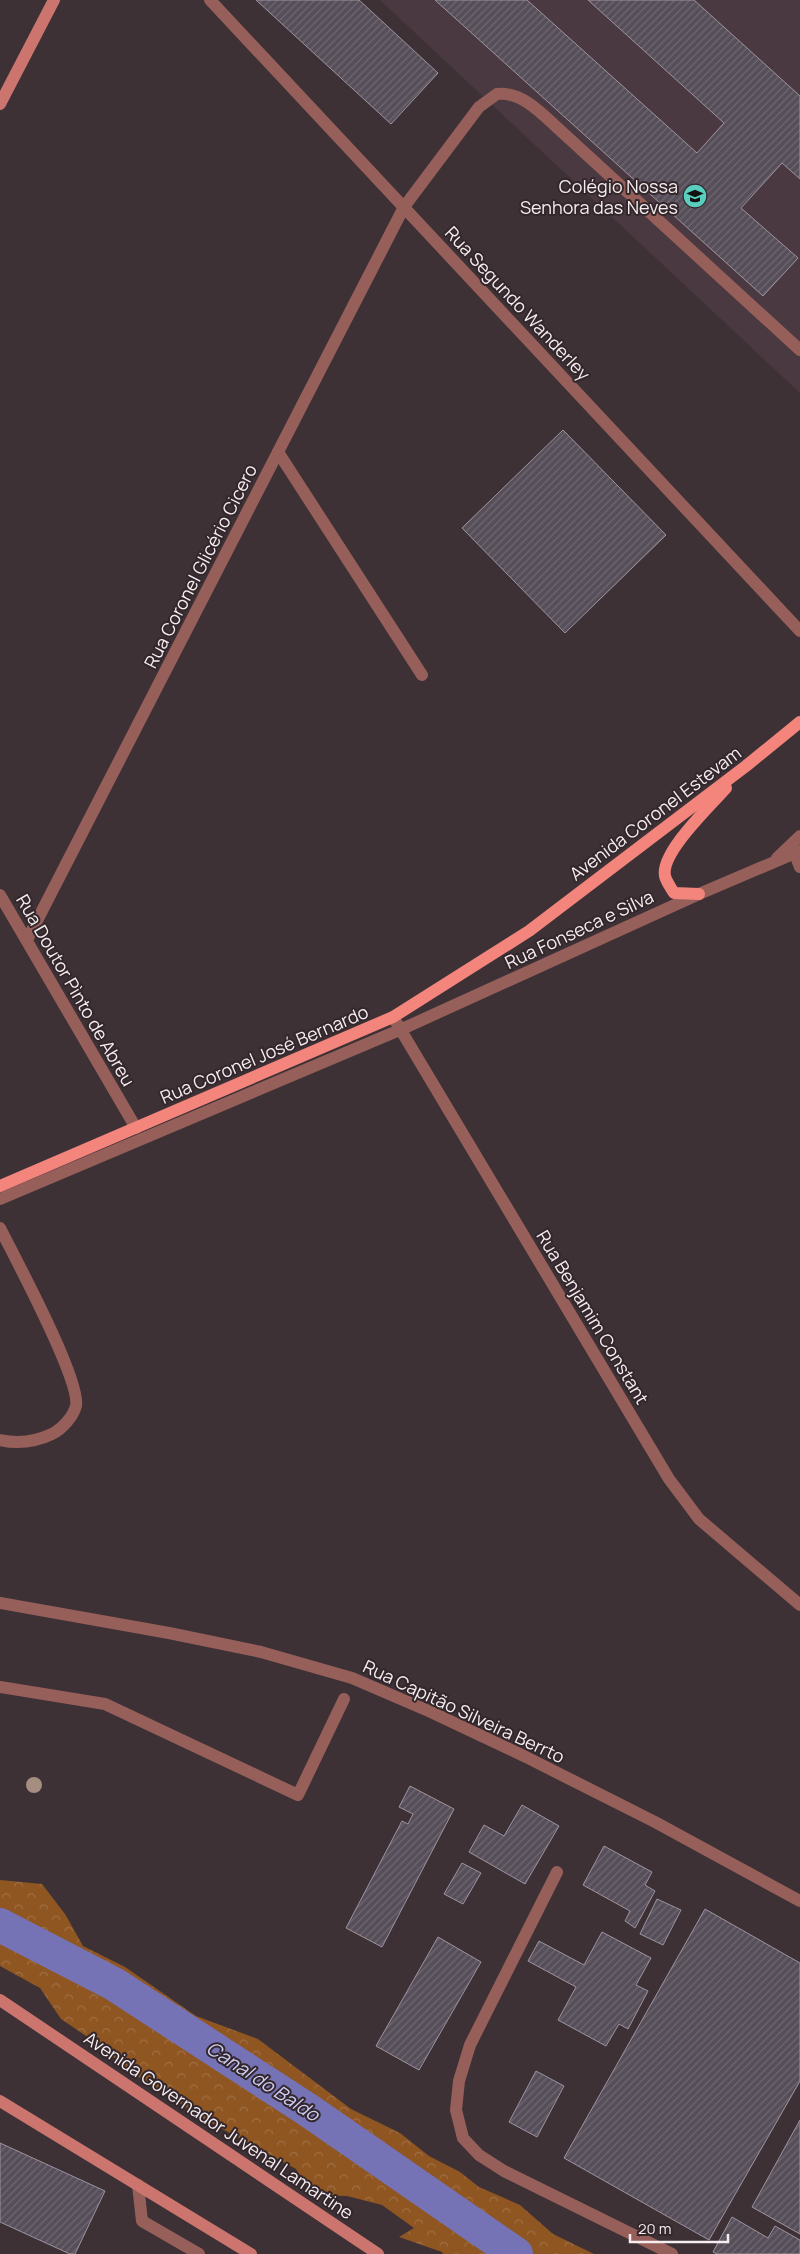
<svg xmlns="http://www.w3.org/2000/svg" width="800" height="2254" font-family="Manrope,sans-serif">
<style>
.built{fill:#4b3941}
.forest{fill:url(#forest-crowns)}
.lines{fill:none;stroke-linecap:round;stroke-linejoin:round}
.canal{stroke:#7573b5;stroke-width:34}
.building{fill:url(#building-hatch);stroke:#9d94a0}
.service{stroke:#965f5a;stroke-width:12}
.minor{stroke:#965f5a;stroke-width:12}
.tertiary{stroke:#965f5a;stroke-width:12}
.secondary{stroke:#cb756e;stroke-width:12}
.primary{stroke:#f3857c;stroke-width:12}
.tree{fill:#a58d80}
.labels{text-anchor:middle;dominant-baseline:central;stroke-width:4;stroke-linejoin:round;paint-order:stroke}
.poi-label{font-size:18px;fill:#f5edf0;stroke:#33272c;text-anchor:end}
.street-label{font-size:18px;fill:#f5edf0;stroke:#33272c}
.water-label{font-size:19px;font-style:italic;fill:#cdcef4;stroke:#33272c}
</style>
<defs>
<pattern id="forest-crowns" width="20" height="18" patternUnits="userSpaceOnUse" patternTransform="scale(1.25)"><rect width="20" height="18" fill="#8f5622"/><path d="M2 6a3 3 0 1 1 6 0M12 15a3 3 0 1 1 6 0" fill="none" stroke="#9f6f42"/></pattern>
<pattern id="building-hatch" width="6" height="6" patternUnits="userSpaceOnUse" patternTransform="scale(1.25)"><rect width="6" height="6" fill="#564e59"/><path d="M-1 1l2-2M0 6l6-6M5 7l2-2" fill="none" stroke="#6f6871"/></pattern>
</defs>
<rect width="100%" height="100%" fill="#3d3136"/>
<polygon class="built" points="380,0 800,0 800,393"/>
<polygon class="forest" points="0,1880 42,1884 65,1914 83,1946 125,1967 196,2016 258,2039 351,2109 400,2133 429,2156 460,2172 479,2187 520,2205 553,2234 594,2254 443,2254 442,2252 399,2237 414,2228 382,2205 347,2196 313,2195 296,2169 204,2119 141,2079 92,2040 61,2019 40,1988 0,1966"/>
<g class="lines">
<polyline class="canal" points="0,1925 114,1984 308,2110 516,2254"/>
</g>
<g class="building">
<polygon points="256,0 359,0 438,73 391,124"/>
<polygon points="435,0 527,0 697,153 724,123 588,0 694,0 800,96 800,179 782,163 741,208 798,258 763,296"/>
<polygon points="563,430 666,535 565,633 462,528"/>
<polygon points="410,1786 454,1809 382,1947 346,1928 402,1821 408,1824 413,1814 399,1807"/>
<polygon points="522,1805 559,1826 525,1884 469,1852 484,1825 504,1836"/>
<polygon points="604,1846 652,1872 645,1885 655,1891 635,1928 625,1921 630,1911 583,1885"/>
<polygon points="462,1863 481,1873 463,1904 444,1894"/>
<polygon points="657,1899 681,1910 663,1945 640,1934"/>
<polygon points="705,1909 800,1963 800,2081 709,2240 564,2158"/>
<polygon points="602,1932 651,1958 636,1985 648,1991 628,2029 619,2024 606,2046 558,2020 576,1987 528,1961 539,1941 584,1965"/>
<polygon points="438,1937 481,1962 419,2070 376,2046"/>
<polygon points="536,2071 564,2086 537,2137 509,2122"/>
<polygon points="800,2120 800,2234 752,2207"/>
<polygon points="0,2143 105,2191 75,2254 70,2254 0,2222"/>
<polygon points="732,2217 768,2238 775,2226 800,2240 800,2254 717,2254 713,2252"/>
</g>
<g class="lines">
<g class="service">
<path d="M 404,207 L 479,107 L 497,94 C 523,91 544,116 562,132 L 800,350"/>
<polyline points="278,452 422,675"/>
<polyline points="0,1199 402,1029"/>
<polyline points="0,1687 105,1704 298,1795 344,1699"/>
<polyline points="557,1872 470,2045 459,2081 456,2110 463,2138 479,2155 504,2171 672,2254"/>
<polyline points="138,2185 142,2221 199,2254"/>
</g>
<g class="minor">
<polyline points="795,854 800,867"/>
<polyline points="777,858 800,836"/>
<polyline points="0,895 136,1128"/>
<polyline points="27,940 404,207"/>
<polyline points="393,1017 669,1479 699,1519 800,1605"/>
<polyline points="402,1029 699,894 800,851"/>
<path d="M 0,1228 C 15,1258 81,1380 76,1406 C 73,1417 62,1429 52,1434 C 35,1442 18,1444 0,1440"/>
</g>
<g class="tertiary">
<polyline points="210,0 800,631"/>
<polyline points="0,1603 169,1633 261,1652 352,1678 431,1712 526,1757 655,1822 800,1901"/>
</g>
<g class="secondary">
<polyline points="0,104 54,0"/>
<polyline points="0,2000 378,2254"/>
<polyline points="0,2101 251,2254"/>
</g>
<g class="primary">
<path d="M 699,894 L 674,893 C 671,888 666,881 665,876 C 660,853 711,805 726,788"/>
<polyline points="0,1186 393,1017 529,931 746,766 800,722"/>
</g>
</g>
<circle class="tree" cx="34" cy="1785" r="8"/>
<defs>
<g id="school-disc" transform="scale(1.25)"><circle r="9.5" fill="#59cebe" stroke="#33272c"/><path d="M0-5L7-2L0 1L-7-2ZM-4 1L0 2.5L4 1V4Q0 6-4 4Z" fill="#111"/></g>
</defs>
<g fill-rule="evenodd">
<use href="#school-disc" x="695" y="196"/>
</g>
<g class="labels">
<g class="poi-label">
<text x="678" y="186">Colégio Nossa<tspan x="678" dy="21">Senhora das Neves</tspan></text>
</g>
<g class="street-label">
<text transform="translate(518 303) rotate(47)">Rua Segundo Wanderley</text>
<text transform="translate(200 566) rotate(-63)">Rua Coronel Glicério Cicero</text>
<text transform="translate(655 813) rotate(-37)">Avenida Coronel Estevam</text>
<text transform="translate(579 929) rotate(-25)">Rua Fonseca e Silva</text>
<text transform="translate(76 990) rotate(60)">Rua Doutor Pìnto de Abreu</text>
<text transform="translate(264 1054) rotate(-23)">Rua Coronel José Bernardo</text>
<text transform="translate(593 1317) rotate(59)">Rua Benjamim Constant</text>
<text transform="translate(464 1711) rotate(25)">Rua Capitão Silveira Berrto</text>
<text transform="translate(219 2125) rotate(34)">Avenida Governador Juvenal Lamartine</text>
</g>
<g class="water-label">
<text transform="translate(263 2081) rotate(33)">Canal do Baldo</text>
</g>
</g>
<path d="M630 2234v8h98v-8" fill="none" stroke="#f5edf0" stroke-width="2.5"/>
<text x="638" y="2234" font-size="15" fill="#f5edf0" stroke="#33272c" stroke-width="4" paint-order="stroke">20 m</text>
</svg>
